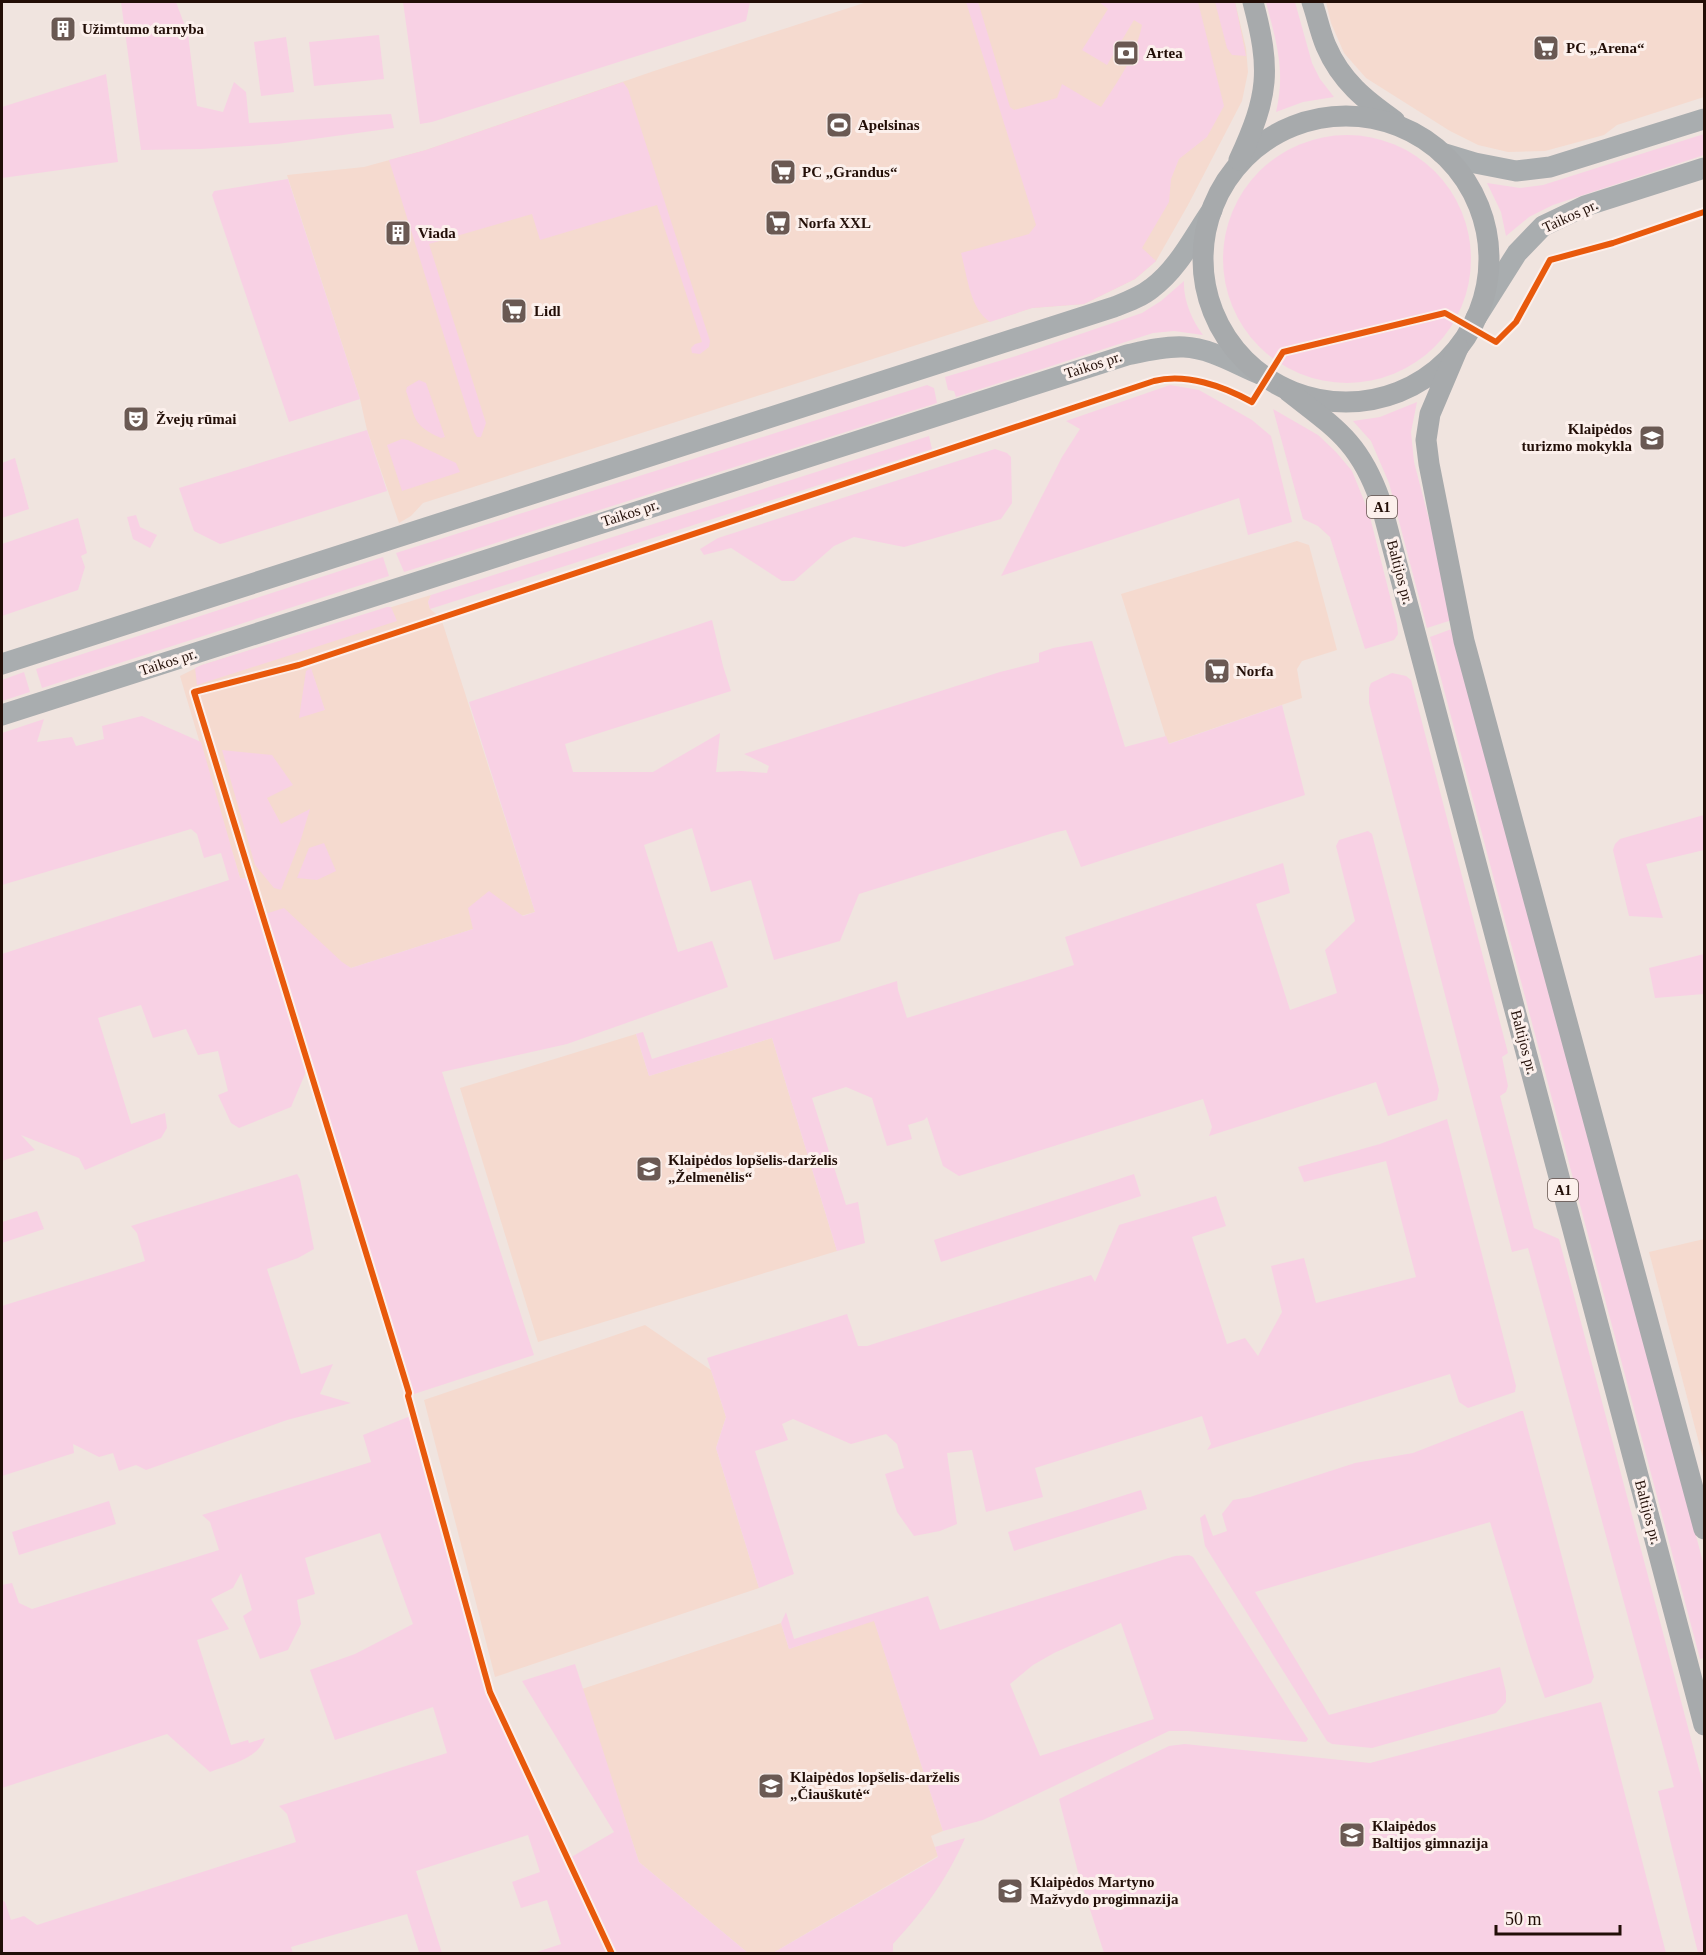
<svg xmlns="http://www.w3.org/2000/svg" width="1706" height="1955" font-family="'Times New Roman',serif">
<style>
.built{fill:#f5dacf}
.green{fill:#f8d1e4;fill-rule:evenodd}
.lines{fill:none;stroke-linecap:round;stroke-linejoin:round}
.primary{stroke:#a9adaf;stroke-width:21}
.trunk{stroke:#a7aaac;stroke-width:21}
.cycleway-casing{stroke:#fcf0ec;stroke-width:10}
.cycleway{stroke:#e8590c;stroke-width:6}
.labels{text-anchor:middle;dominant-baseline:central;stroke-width:6;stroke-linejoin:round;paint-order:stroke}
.shield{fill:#fcf0ec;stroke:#63524c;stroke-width:1.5}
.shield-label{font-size:14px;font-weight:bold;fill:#220e07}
.poi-label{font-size:15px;font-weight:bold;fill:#220e07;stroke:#fcf0ec;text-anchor:start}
.street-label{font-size:15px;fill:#220e07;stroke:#fcf0ec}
</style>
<rect width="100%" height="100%" fill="#f0e4df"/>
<g class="built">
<polygon points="867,2 1235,2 1246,48 1248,72 1242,101 1188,205 1156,261 1135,279 1084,304 1032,308 423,503 411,516 399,523 367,430 360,399 287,175 364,167 426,150 654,71"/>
<polygon points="1326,2 1704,2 1704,97 1617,125 1604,135 1545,151 1508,152 1478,145 1450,131 1366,78 1344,53 1331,23"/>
<polygon points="1297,541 1309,545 1337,650 1302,661 1297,669 1302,698 1168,744 1121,594"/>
<polygon points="431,595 428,602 430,609 441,618 535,912 473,929 351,968 262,915 251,879 240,878 180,676 202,665"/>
<polygon points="636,1034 649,1076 772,1038 837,1251 538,1342 460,1088"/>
<polygon points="1704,1239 1704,1462 1649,1252"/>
<polygon points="645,1325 711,1370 726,1417 716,1448 759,1588 495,1677 424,1400"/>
<polygon points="874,1620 943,1831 931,1836 938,1856 773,1953 748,1953 639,1862 582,1689 781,1623 789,1649"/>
</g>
<g class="green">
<polygon points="121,2 176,2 188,34 197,106 223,112 234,82 246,92 249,123 391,114 394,128 277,144 201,149 141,150"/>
<polygon points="403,2 750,2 746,21 432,122 420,124"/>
<path d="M 966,2 L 978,2 L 1010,107 L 1014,110 L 1057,98 L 1062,84 L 1101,107 C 1118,81 1136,56 1142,25 L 1134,20 L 1107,65 L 1082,50 L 1108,9 L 1099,2 L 1198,2 L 1224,106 L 1207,137 L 1179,159 L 1171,179 L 1169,202 L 1142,248 L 1156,261 L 1135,279 L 1084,304 L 1032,308 L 990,322 C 970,309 967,275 961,253 L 1029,234 L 1036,225 Z"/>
<polygon points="1215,2 1235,2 1246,56 1232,55 1227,48"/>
<path d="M 1266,2 L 1295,2 L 1312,63 L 1320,79 L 1334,97 L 1303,102 L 1276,112 C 1286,70 1276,42 1266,2 Z"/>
<polygon points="379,35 384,79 314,86 309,42"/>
<polygon points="286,37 294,92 261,96 254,42"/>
<polygon points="106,74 118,162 2,178 2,107"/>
<polygon points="623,82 628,89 710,341 709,347 700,354 692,353 691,348 695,344 702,342 657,205 540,240 532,214 429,244 486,423 481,437 477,437 474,432 389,160 426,150"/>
<polygon points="1704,134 1704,155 1553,205 1529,217 1506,236 1501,212 1487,183 1520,188 1543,185"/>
<circle cx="1347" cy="259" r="124"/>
<polygon points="288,179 360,399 289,422 212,195 214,191"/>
<path d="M 1184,281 C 1183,300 1192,320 1203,335 L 1174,331 L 1153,333 L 956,397 L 954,391 L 948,390 L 945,377 L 1016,356 L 1142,313 L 1161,301 Z"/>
<path d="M 419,380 L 426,383 L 445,437 L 441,438 C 412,425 416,419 406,391 L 407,387 Z"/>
<polygon points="927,385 934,388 937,403 404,572 396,553"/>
<polygon points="1170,385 1199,390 1252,420 1271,436 1292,522 1248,535 1239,498 1001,576 1062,457 1080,429 1066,421"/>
<polygon points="1417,402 1411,432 1414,462 1455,619 1427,628 1389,483 1371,441 1353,421 1380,417"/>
<polygon points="1273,409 1318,435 1336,452 1352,471 1369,513 1397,624 1398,634 1394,640 1365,649 1330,537 1318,526 1303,519"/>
<polygon points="367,430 387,491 224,543 220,544 194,531 179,488"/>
<polygon points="929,436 932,449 430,609 428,602 431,595"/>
<polygon points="402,439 408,440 456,463 460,472 402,491 387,445"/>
<polygon points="995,449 1007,453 1011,457 1012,503 1001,519 904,547 854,537 834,546 794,581 782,581 731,548 704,555 700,549 718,538"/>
<polygon points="15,458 29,509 2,518 2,463"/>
<polygon points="136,515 140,527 157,535 150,548 133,539 127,517"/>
<polygon points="78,518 87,553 81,556 85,567 78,590 2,616 2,544"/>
<polygon points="383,557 389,576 42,688 36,669"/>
<polygon points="387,607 391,607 397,621 197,685 195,668 202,665"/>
<polygon points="712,620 723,666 731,691 565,744 573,772 653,772 720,733 716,772 741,771 767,773 769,766 744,754 1000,672 1039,662 1039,653 1053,648 1092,641 1125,747 1166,736 1169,744 1282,705 1305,795 1081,867 1066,830 1053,833 859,894 840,941 774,960 751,880 711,892 692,828 644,845 678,952 712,941 728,987 567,1044 442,1072 534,1355 408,1396 409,1393 308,1067 291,1107 239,1128 231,1123 218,1095 228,1091 218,1051 198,1055 186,1029 153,1038 141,1005 98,1018 131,1124 165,1113 167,1128 161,1138 85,1170 79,1158 21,1135 35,1150 2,1161 2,954 229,880 221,853 204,858 197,834 191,829 2,885 2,733 44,719 37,742 72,737 76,746 104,739 102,726 142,716 201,742 240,878 251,879 262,915 284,908 342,962 351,968 473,929 468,908 489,891 523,916 535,912 469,702"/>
<polygon points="1457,627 1704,1566 1704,1658 1700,1659 1430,637"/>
<polygon points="311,668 325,710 299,718 306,671"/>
<polygon points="24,672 30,692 2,701 2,680"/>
<polygon points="1392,673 1406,676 1411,680 1508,1053 1502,1057 1508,1086 1506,1092 1500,1096 1534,1228 1559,1239 1704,1788 1704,1953 1698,1953 1658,1791 1674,1787 1528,1248 1512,1252 1369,703 1369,688 1371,683"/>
<polygon points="222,750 272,755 293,785 267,798 281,824 310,809 301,839 281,890 274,888 255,865"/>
<polygon points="1704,815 1704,850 1646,864 1663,918 1629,916 1613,850 1615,844 1620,839"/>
<polygon points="1368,831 1372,834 1439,1090 1437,1100 1388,1116 1376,1082 1209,1136 1212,1127 1203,1099 959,1176 943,1166 927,1117 924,1120 908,1125 912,1139 887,1146 872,1098 846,1087 812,1098 846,1205 858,1202 865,1243 837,1251 772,1038 649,1076 636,1034 643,1032 652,1059 897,981 898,990 907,1018 1074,965 1065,937 1283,863 1290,893 1256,904 1290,1010 1337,993 1325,950 1355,921 1336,846 1339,840"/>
<polygon points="324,843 336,871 317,880 297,878 309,848"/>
<polygon points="1704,954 1704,994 1655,998 1649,968"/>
<polygon points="1447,1119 1516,1386 1515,1392 1468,1408 1459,1402 1450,1374 1207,1450 1211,1444 1202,1416 1035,1468 1043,1497 986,1512 972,1450 947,1453 957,1524 940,1531 914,1536 897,1512 885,1474 904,1468 897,1444 886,1434 851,1444 793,1419 782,1424 788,1440 755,1451 794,1574 759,1588 716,1448 726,1417 707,1358 847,1314 858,1346 867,1346 1091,1275 1095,1282 1119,1225 1216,1196 1226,1226 1192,1237 1227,1344 1245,1338 1258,1356 1282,1312 1271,1266 1304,1258 1316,1303 1416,1277 1386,1161 1304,1182 1298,1167 1380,1144"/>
<polygon points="297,1174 300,1179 314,1249 298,1258 267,1269 301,1374 333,1364 320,1394 351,1403 287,1420 146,1470 136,1465 119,1471 113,1453 99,1457 73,1444 74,1453 2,1476 2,1306 145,1261 137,1233 131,1226"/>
<polygon points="1134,1174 1141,1196 941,1262 934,1240"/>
<polygon points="37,1211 44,1229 2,1243 2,1222"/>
<polygon points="1521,1411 1523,1411 1594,1677 1591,1683 1545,1698 1531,1658 1490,1522 1255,1592 1329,1715 1500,1667 1506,1692 1506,1702 1496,1713 1372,1748 1332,1744 1327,1741 1205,1546 1200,1518 1205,1514 1213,1536 1227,1531 1222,1514 1233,1500 1250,1497 1355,1463 1413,1453"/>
<path d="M 413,1415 L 490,1692 L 568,1859 L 614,1832 L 522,1681 L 575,1664 L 639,1862 L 748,1953 L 534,1953 L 561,1944 L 547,1900 L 521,1908 L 512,1882 L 540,1872 L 528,1835 L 416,1871 L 442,1953 L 417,1953 L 419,1952 L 407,1914 L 291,1947 L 293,1953 L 2,1953 L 2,1900 L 5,1902 L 11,1920 L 24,1916 L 37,1925 L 296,1842 L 287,1814 L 279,1806 L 447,1753 L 433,1707 L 335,1740 L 310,1670 L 355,1654 L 413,1624 L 380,1533 L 305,1558 L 315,1594 L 297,1600 L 301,1624 L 288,1650 L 260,1659 L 243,1616 L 252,1610 L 241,1573 L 233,1588 L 211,1599 L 229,1629 L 197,1640 L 231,1745 L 248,1740 L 249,1743 L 265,1738 C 257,1760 230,1764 210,1772 L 167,1734 L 2,1788 L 2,1585 L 12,1583 L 19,1603 L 32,1609 L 219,1550 L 210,1522 L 202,1515 L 371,1462 L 363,1435 Z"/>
<polygon points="1141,1490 1147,1509 1014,1551 1008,1532"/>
<polygon points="109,1501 116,1524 19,1555 12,1532"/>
<path d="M 1189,1555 L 1193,1557 L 1306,1736 L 1308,1739 L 1306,1742 L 1188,1731 L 1169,1731 L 983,1820 L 943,1831 L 874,1621 L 789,1649 L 781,1623 L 786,1612 L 794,1639 L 928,1596 L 940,1630 L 1175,1556 ZM 1121,1623 L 1154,1719 L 1040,1756 L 1010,1684 L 1033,1665 L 1054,1653 Z"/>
<polygon points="1601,1702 1666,1953 1104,1953 1078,1872 1059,1799 1169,1746 1185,1744 1370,1763"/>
<path d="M 965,1838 C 946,1881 925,1909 893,1944 L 893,1953 L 773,1953 L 938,1857 L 935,1847 Z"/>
</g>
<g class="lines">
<g class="primary">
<polyline points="1442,153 1475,163 1516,171 1550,167 1704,119"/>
<polyline points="1476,318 1517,253 1543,226 1585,206 1704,168"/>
<path d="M 2,664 L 1114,307 C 1127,302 1141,297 1152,288 C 1178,269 1194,236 1212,210"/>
<path d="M 2,715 L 1127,355 C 1145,351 1165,346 1184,347 C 1210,348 1236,364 1260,374"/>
</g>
<g class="trunk">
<path d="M 1312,2 C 1317,16 1320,32 1326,46 C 1341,81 1365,100 1395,121"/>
<circle cx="1346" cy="259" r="143"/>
<path d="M 1239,160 C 1269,95 1271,70 1253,2"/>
<polyline points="1458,348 1430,414 1426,440 1429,464 1464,641 1704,1529"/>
<path d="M 1288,391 C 1335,428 1359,441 1380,500 L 1704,1725"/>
</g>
<g class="cycleway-casing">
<path id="cycleway" d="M 612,1954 L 490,1692 L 408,1396 L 409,1393 L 194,692 L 299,665 L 1154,381 C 1186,373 1223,386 1252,402 L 1283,352 L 1445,313 L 1496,342 L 1516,322 L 1550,260 L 1613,243 L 1704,212"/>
</g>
<use href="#cycleway" class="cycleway"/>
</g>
<defs>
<g id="building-square" transform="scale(1.35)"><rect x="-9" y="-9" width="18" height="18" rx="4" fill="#6a5953" stroke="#fcf0ec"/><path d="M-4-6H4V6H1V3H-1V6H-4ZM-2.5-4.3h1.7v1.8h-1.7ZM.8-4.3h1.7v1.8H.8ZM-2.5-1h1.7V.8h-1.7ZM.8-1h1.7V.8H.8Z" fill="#fff"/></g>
<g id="supermarket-square" transform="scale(1.35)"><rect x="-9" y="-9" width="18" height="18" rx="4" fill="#6a5953" stroke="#fcf0ec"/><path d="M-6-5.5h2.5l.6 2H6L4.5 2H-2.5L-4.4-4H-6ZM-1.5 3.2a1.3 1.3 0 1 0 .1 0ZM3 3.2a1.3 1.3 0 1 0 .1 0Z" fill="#fff"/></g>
<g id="bank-square" transform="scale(1.35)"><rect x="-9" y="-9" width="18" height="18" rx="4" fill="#6a5953" stroke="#fcf0ec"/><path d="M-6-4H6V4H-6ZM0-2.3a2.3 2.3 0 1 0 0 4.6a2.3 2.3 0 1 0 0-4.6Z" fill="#fff"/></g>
<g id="stadium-square" transform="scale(1.35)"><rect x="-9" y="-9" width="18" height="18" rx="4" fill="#6a5953" stroke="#fcf0ec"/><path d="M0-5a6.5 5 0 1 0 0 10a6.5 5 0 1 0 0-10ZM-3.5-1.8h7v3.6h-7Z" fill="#fff"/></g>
<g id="theatre-square" transform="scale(1.35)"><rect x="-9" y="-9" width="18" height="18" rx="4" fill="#6a5953" stroke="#fcf0ec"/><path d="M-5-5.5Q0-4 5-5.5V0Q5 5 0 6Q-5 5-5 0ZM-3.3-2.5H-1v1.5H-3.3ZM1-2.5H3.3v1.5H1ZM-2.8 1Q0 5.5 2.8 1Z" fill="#fff"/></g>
<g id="school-square" transform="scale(1.35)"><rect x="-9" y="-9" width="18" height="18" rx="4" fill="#6a5953" stroke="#fcf0ec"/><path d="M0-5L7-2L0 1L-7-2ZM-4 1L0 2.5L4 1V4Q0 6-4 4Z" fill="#fff"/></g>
</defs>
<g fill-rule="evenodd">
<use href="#building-square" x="63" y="29"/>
<use href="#supermarket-square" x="1546" y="48"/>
<use href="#bank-square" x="1126" y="53"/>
<use href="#stadium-square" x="839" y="125"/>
<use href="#supermarket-square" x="783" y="172"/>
<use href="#supermarket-square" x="778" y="223"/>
<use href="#building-square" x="398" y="233"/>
<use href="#supermarket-square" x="514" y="311"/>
<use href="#theatre-square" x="136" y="419"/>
<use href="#school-square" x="1652" y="438"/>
<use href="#supermarket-square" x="1217" y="671"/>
<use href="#school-square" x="649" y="1169"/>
<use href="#school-square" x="771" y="1786"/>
<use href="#school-square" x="1352" y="1835"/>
<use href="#school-square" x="1010" y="1891"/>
</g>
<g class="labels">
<g class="shield">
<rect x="1367" y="496" width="30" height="22" rx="4.5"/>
<rect x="1548" y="1179" width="30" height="22" rx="4.5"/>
</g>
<g class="shield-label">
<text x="1382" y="507">A1</text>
<text x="1563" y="1190">A1</text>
</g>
<g class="poi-label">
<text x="82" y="29">Užimtumo tarnyba</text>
<text x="1566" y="48">PC „Arena“</text>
<text x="1146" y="53">Artea</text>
<text x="858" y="125">Apelsinas</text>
<text x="802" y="172">PC „Grandus“</text>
<text x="798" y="223">Norfa XXL</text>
<text x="418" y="233">Viada</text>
<text x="534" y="311">Lidl</text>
<text x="156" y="419">Žvejų rūmai</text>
<text x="1632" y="429" text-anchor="end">Klaipėdos<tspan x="1632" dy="17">turizmo mokykla</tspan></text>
<text x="1236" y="671">Norfa</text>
<text x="668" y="1160">Klaipėdos lopšelis-darželis<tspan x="668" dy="17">„Želmenėlis“</tspan></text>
<text x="790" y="1777">Klaipėdos lopšelis-darželis<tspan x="790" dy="17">„Čiauškutė“</tspan></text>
<text x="1372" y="1826">Klaipėdos<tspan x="1372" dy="17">Baltijos gimnazija</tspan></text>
<text x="1030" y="1882">Klaipėdos Martyno<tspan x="1030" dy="17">Mažvydo progimnazija</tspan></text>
</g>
<g class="street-label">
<text transform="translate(1570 216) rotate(-25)">Taikos pr.</text>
<text transform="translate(1093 365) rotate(-18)">Taikos pr.</text>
<text transform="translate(630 513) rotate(-18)">Taikos pr.</text>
<text transform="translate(1400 572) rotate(75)">Baltijos pr.</text>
<text transform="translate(168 662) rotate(-18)">Taikos pr.</text>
<text transform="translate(1524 1042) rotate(75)">Baltijos pr.</text>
<text transform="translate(1648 1512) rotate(75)">Baltijos pr.</text>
</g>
</g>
<rect width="1706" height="1955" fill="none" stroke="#220e07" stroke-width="6"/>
<path d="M1496 1925v9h124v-9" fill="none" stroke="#220e07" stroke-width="3"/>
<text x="1505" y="1925" font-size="18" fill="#220e07" stroke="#fcf0ec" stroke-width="4.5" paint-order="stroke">50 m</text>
</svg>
